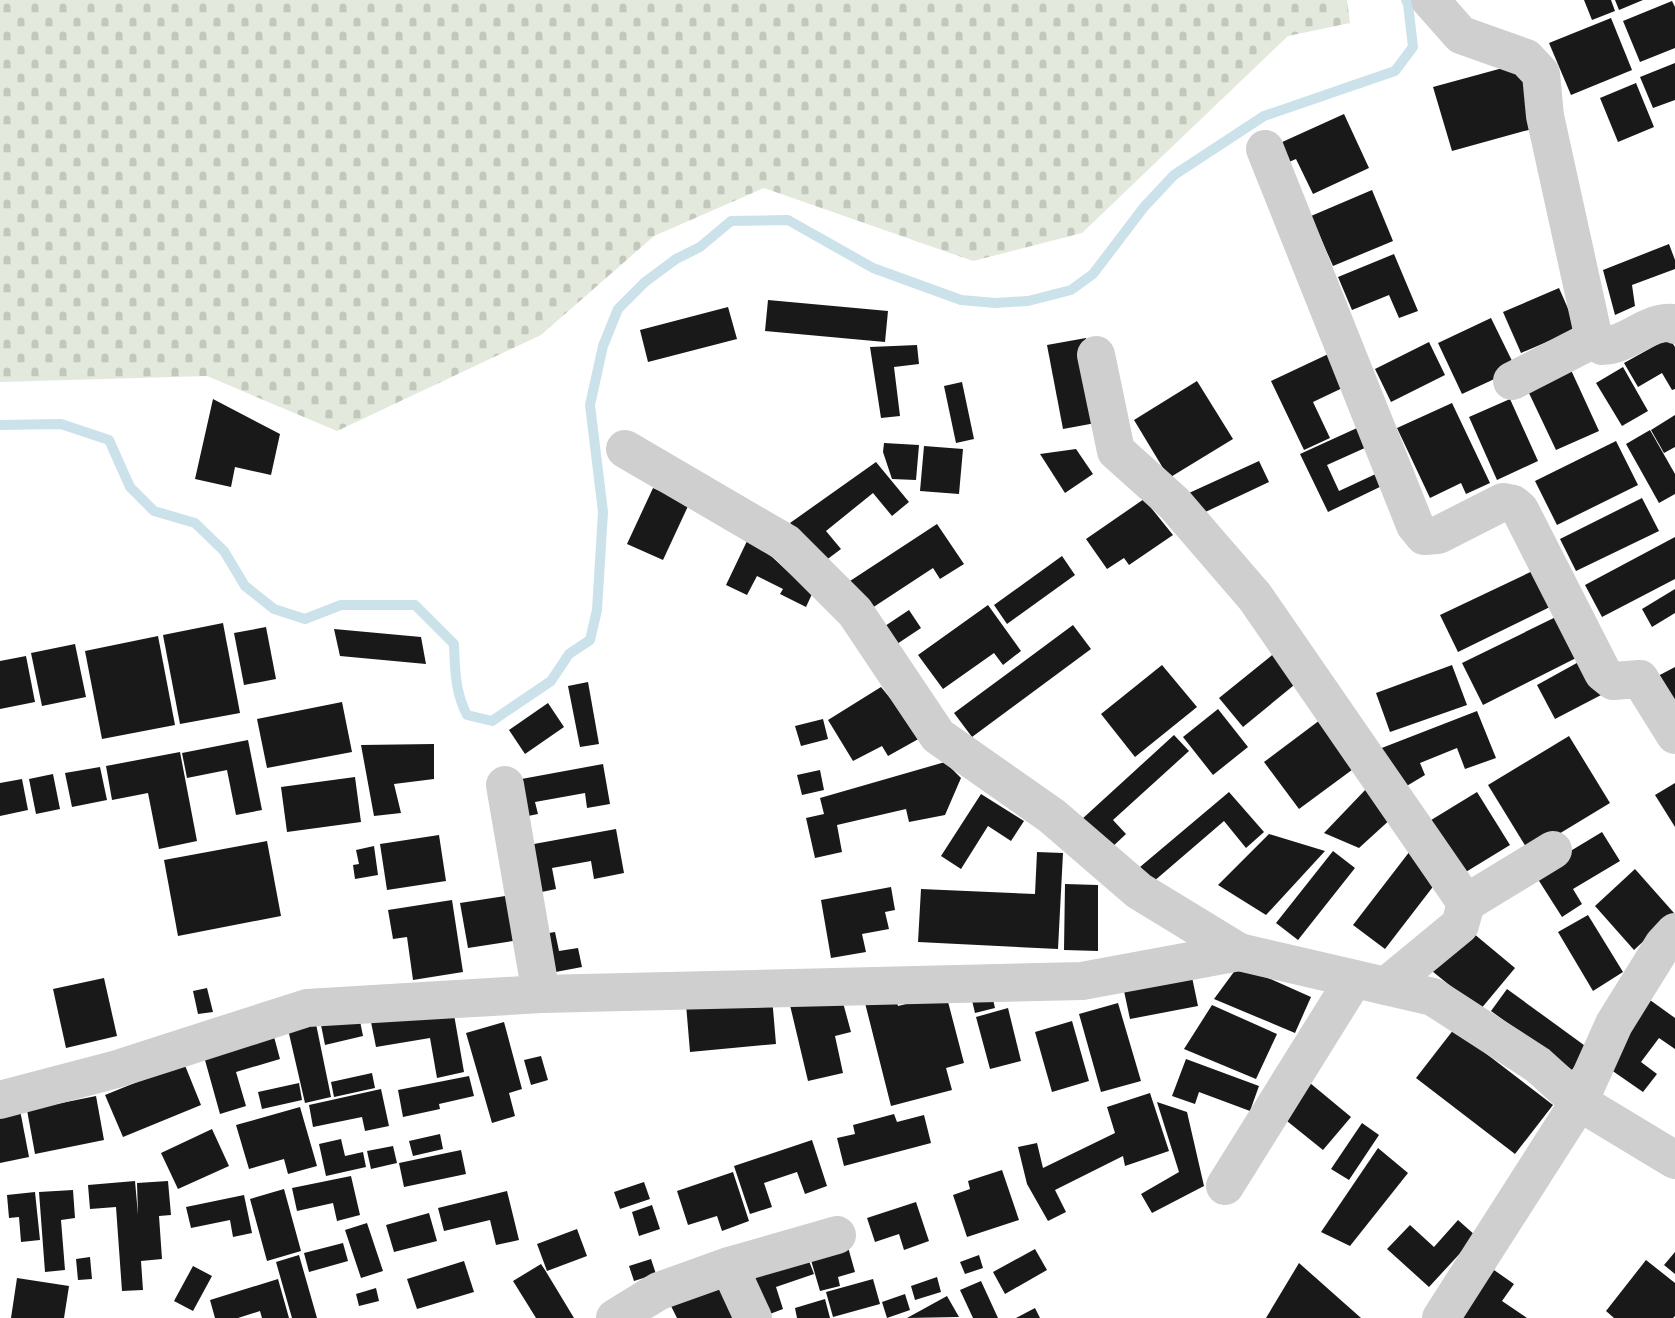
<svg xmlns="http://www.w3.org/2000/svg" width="1675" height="1318" font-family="Overpass,sans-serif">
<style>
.cemetery{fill:url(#cemetery-stones)}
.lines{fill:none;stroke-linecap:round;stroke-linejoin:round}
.stream{stroke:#cce2ea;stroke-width:10}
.building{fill:#191919}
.minor{stroke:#cfcfcf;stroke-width:38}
</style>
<defs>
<pattern id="cemetery-stones" width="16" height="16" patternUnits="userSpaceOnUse" patternTransform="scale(1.75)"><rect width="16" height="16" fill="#e3e9dc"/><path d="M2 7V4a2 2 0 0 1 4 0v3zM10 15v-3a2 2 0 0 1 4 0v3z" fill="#c3c8bd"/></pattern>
</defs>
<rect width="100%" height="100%" fill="#fff"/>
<polygon class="cemetery" points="0,0 1347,0 1350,23 1288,36 1082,233 973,261 764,188 654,236 541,335 337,431 207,376 0,382"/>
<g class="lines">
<path class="stream" d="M 0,425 L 61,424 L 109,440 L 130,487 L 154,511 L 195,523 L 224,551 L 245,586 L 274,609 L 305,619 L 341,605 L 415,605 L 454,644 C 455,670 455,692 467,715 L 492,721 L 551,681 L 569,654 L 590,640 L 597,610 L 603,512 L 590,405 L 603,346 L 618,309 L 645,282 L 676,259 L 700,247 L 731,221 L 788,220 L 873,268 L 961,300 L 995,303 L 1028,301 L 1071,290 L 1093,274 L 1144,207 L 1174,175 L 1264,116 L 1395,71 L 1413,47 L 1408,4 L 1406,0"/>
</g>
<g class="building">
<polygon points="1584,0 1611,0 1615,11 1592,20"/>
<polygon points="1615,0 1643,0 1619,10"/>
<polygon points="1672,1 1675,7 1675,48 1640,62 1623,21"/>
<polygon points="1611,18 1632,70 1571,95 1549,43"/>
<polygon points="1521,63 1539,127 1452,151 1433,87"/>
<polygon points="1675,63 1675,100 1653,108 1640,77"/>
<polygon points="1636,83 1654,127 1618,142 1600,98"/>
<polygon points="1344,114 1369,168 1313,194 1296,159 1289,162 1280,143"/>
<polygon points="1372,190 1393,241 1333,266 1311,216"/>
<polygon points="1669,244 1675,260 1675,269 1632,285 1635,306 1615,315 1603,270"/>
<polygon points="1394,254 1418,311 1399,318 1389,295 1352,310 1338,277"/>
<polygon points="1559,288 1577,329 1521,353 1503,312"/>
<polygon points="768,300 888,311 885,342 765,331"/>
<polygon points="728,307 737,339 648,362 640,330"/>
<polygon points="1491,318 1516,369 1462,394 1438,343"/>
<polygon points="1086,338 1101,422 1063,429 1047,345"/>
<polygon points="1669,338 1675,347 1675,389 1672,390 1662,373 1638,387 1624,363"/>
<polygon points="1429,342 1445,375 1391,402 1375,369"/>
<polygon points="917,345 919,364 894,367 900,416 881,418 870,347"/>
<polygon points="1339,349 1355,382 1313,402 1330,438 1304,450 1271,381"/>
<polygon points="1623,367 1648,411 1622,426 1596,383"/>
<polygon points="1571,370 1599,431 1556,450 1528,391"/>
<polygon points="1197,381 1233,439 1169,478 1134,420"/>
<polygon points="962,382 974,439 956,443 944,386"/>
<polygon points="213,399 280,434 271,475 235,467 231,487 195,479"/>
<polygon points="1510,399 1538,461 1497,480 1469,417"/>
<polygon points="1452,403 1490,483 1466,494 1461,483 1430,498 1397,428"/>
<polygon points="1675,415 1675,447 1664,453 1651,430"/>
<polygon points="1357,428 1367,447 1327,465 1339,491 1380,472 1386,484 1328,512 1300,454"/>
<polygon points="1650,430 1675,474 1675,494 1659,503 1626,444"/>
<polygon points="1616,441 1638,485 1557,525 1535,481"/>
<polygon points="884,443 919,445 916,480 892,479 883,452"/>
<polygon points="924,446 963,449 959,494 920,491"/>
<polygon points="1076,449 1093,474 1065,493 1040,454"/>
<polygon points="1259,461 1269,482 1199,515 1189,493"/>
<polygon points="876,462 909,502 892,516 873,493 826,531 841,549 825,561 790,523"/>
<polygon points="653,488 689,504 663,560 627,544"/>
<polygon points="1642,498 1659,531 1576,571 1560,539"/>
<polygon points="1144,499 1173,535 1129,565 1124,558 1107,569 1086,539"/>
<polygon points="937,524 964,564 940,579 933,568 869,610 850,581"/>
<polygon points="1675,537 1675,579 1602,617 1585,585"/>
<polygon points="748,539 770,555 812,594 806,607 780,594 783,589 757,576 747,595 726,585"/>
<polygon points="1062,556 1075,575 1007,624 994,605"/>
<polygon points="1539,568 1556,604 1458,652 1440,615"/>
<polygon points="1675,589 1675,613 1652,627 1642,609"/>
<polygon points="988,605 1021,651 1003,665 994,653 943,689 918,655"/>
<polygon points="909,610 921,628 894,646 882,628"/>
<polygon points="1564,613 1584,654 1483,705 1462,663"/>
<polygon points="223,623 240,713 180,724 163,635"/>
<polygon points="1073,625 1091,649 972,737 954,713"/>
<polygon points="266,627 276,679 244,685 234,633"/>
<polygon points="334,629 421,637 426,664 340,656"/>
<polygon points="158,636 175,725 102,739 85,651"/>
<polygon points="75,644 86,697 42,706 31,653"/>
<polygon points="1276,652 1299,681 1243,727 1219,698"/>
<polygon points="26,656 35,702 0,709 0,661"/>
<polygon points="1584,659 1603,694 1555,719 1537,685"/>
<polygon points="1162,665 1197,707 1135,757 1101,714"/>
<polygon points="1452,665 1467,705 1390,732 1376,693"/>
<polygon points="1675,667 1675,712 1656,677"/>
<polygon points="588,682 599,744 580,747 568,686"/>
<polygon points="881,687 922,737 888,756 882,746 853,761 828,720"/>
<polygon points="342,702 352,752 267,768 257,719"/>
<polygon points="548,703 564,727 525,754 509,730"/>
<polygon points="1218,709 1248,747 1213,775 1183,737"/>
<polygon points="1477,711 1496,758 1465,769 1457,748 1420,763 1425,775 1400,790 1374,751"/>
<polygon points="1324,717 1360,764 1299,809 1264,762"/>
<polygon points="823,719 828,739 801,746 795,726"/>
<polygon points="1174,735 1189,751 1113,820 1126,834 1109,850 1081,820"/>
<polygon points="1569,736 1610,803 1529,852 1488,785"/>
<polygon points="248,740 262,810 236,815 227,770 187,778 182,753"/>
<polygon points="434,744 434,779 394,784 401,813 374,816 361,745"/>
<polygon points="180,752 197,841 159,849 148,793 112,800 106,766"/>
<polygon points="945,762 961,778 945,815 909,822 906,809 837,825 842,852 815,858 806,818 824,814 820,798"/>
<polygon points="603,764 610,804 587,808 585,793 535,802 538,814 523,817 516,780"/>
<polygon points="100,767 107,800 72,807 65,773"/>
<polygon points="820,770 824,790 802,795 797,775"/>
<polygon points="53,774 60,809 36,814 29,779"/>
<polygon points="355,777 361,822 287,832 281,787"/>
<polygon points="22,779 28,810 0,816 0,783"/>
<polygon points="1675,783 1675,827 1655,795"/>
<polygon points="1368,787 1393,817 1359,848 1324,833"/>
<polygon points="1229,792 1264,832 1246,848 1224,821 1153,882 1140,867"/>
<polygon points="1477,792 1510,845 1456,878 1423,825"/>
<polygon points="981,794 1024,821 1011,841 988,826 961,869 941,856"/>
<polygon points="616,829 624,873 594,879 591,861 552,868 556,889 532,894 523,846"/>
<polygon points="1602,832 1620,861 1573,889 1582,904 1562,917 1534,873"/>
<polygon points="1269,834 1325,851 1266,915 1218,885"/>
<polygon points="439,835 446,881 387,890 380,844"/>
<polygon points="267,841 281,916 178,936 164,860"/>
<polygon points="374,846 378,875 355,879 353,865 359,864 356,850"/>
<polygon points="1333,851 1355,868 1298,940 1276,923"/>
<polygon points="1410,851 1442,875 1385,949 1353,925"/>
<polygon points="1037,852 1063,853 1058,949 918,942 921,889 1035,894"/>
<polygon points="1635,869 1674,913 1634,950 1595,906"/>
<polygon points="1065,884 1098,885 1098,951 1064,950"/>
<polygon points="891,887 895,910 885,912 889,929 862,934 866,952 831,958 821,900"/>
<polygon points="511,895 519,940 468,948 460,903"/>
<polygon points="452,900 463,972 413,980 407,937 393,939 388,910"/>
<polygon points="1588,915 1623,972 1593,991 1558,932"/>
<polygon points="1467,928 1515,968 1480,1010 1432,971"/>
<polygon points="555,932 559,951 578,948 582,967 545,974 537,935"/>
<polygon points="1239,965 1311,997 1295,1033 1214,999"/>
<polygon points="1192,977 1198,1006 1130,1019 1124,991"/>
<polygon points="104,978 117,1036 66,1048 53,989"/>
<polygon points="990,987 995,1008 975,1013 970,992"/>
<polygon points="207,988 213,1012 198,1014 193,991"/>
<polygon points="1507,989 1588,1048 1572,1070 1491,1011"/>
<polygon points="894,991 898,1006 946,994 964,1063 946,1068 952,1090 891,1106 864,999"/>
<polygon points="772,997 776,1044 690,1052 686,1004"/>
<polygon points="842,999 851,1032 835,1036 843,1073 808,1081 789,1001"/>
<polygon points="1650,1000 1675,1018 1675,1049 1659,1038 1641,1062 1657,1074 1643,1092 1604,1065"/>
<polygon points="452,1003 464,1072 437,1078 430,1038 376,1047 370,1017"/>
<polygon points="1118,1003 1141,1081 1101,1092 1079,1014"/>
<polygon points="1212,1005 1277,1034 1256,1079 1184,1049"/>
<polygon points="1008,1008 1021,1061 990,1069 976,1017"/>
<polygon points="358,1011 363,1036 325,1045 320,1020"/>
<polygon points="315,1019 331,1097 305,1103 287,1025"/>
<polygon points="1072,1021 1089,1081 1052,1092 1035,1032"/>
<polygon points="504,1022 522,1089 509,1093 515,1116 492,1123 466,1033"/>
<polygon points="1454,1029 1553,1105 1515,1154 1416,1078"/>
<polygon points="273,1033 280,1059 236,1072 246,1106 220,1114 203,1053"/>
<polygon points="541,1056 548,1080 531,1085 524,1060"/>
<polygon points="1186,1059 1259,1086 1250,1111 1199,1092 1195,1104 1172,1096"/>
<polygon points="184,1063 201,1105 123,1137 105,1095"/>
<polygon points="372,1073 375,1088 334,1097 331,1082"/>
<polygon points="469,1076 474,1096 439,1104 440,1109 403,1117 398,1090"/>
<polygon points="299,1083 302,1100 262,1109 258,1092"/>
<polygon points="1310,1083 1351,1117 1323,1150 1282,1117"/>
<polygon points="381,1089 389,1126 365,1131 362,1117 313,1127 309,1105"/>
<polygon points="1150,1093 1169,1151 1125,1166 1123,1156 1055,1190 1066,1212 1048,1221 1027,1184 1018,1147 1037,1143 1043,1168 1115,1133 1107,1107"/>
<polygon points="96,1096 104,1140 35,1154 27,1110"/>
<polygon points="1157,1102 1187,1112 1204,1186 1152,1213 1141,1194 1179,1172"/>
<polygon points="300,1107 317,1166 288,1174 284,1159 249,1169 236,1125"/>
<polygon points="20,1110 29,1157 0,1163 0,1114"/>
<polygon points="894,1114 897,1122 924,1115 931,1143 844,1166 837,1138 855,1134 853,1125"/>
<polygon points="1362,1123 1379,1135 1349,1180 1331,1169"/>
<polygon points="212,1129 229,1166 178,1189 161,1153"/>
<polygon points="440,1134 443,1149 413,1156 409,1141"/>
<polygon points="341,1139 345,1156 363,1152 366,1167 326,1176 319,1144"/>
<polygon points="812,1140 827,1186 805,1194 797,1172 764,1183 772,1207 750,1214 734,1166"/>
<polygon points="393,1146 397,1163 371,1169 367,1151"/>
<polygon points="1378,1148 1408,1173 1350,1246 1321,1232"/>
<polygon points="461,1150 466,1174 404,1187 399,1163"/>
<polygon points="1002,1170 1019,1220 967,1237 953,1195 970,1189 968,1181"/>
<polygon points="733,1172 749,1221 722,1231 717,1216 688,1225 677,1191"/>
<polygon points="351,1176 360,1215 337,1221 333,1203 297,1211 292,1188"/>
<polygon points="135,1181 138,1215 137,1183 168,1181 171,1215 159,1216 162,1259 141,1261 143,1290 122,1291 116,1207 90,1209 88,1185"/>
<polygon points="644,1182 650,1199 620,1209 614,1192"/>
<polygon points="284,1189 301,1251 267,1261 250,1199"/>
<polygon points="73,1190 75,1218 61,1220 65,1270 45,1272 39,1192"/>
<polygon points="507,1191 519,1240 496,1245 490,1220 444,1231 438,1208"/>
<polygon points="35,1192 40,1240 21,1242 19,1217 9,1218 7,1195"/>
<polygon points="244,1195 252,1233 233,1237 230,1220 191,1228 186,1207"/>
<polygon points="916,1202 929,1241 904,1250 899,1234 875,1242 867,1218"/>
<polygon points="652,1205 660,1229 639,1236 632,1212"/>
<polygon points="429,1213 437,1241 394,1252 386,1225"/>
<polygon points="1458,1220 1476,1236 1429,1287 1387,1249 1410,1225 1434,1247"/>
<polygon points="367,1223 383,1271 361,1278 345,1230"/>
<polygon points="577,1229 587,1256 547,1271 537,1244"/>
<polygon points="846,1240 855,1272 838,1277 840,1286 820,1291 808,1250"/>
<polygon points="343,1243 348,1261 309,1272 304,1253"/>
<polygon points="1035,1249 1047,1270 1005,1294 993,1272"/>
<polygon points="1675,1252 1675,1274 1664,1265"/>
<polygon points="806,1253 814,1274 776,1287 783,1309 762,1317 747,1273"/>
<polygon points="299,1255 317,1318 292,1318 276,1262"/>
<polygon points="979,1255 983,1268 965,1274 960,1262"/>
<polygon points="90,1257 92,1279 78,1280 76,1259"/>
<polygon points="651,1259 656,1274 634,1281 629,1266"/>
<polygon points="1646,1260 1675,1283 1675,1316 1673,1318 1614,1318 1606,1311"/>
<polygon points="464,1261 474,1292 417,1309 407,1279"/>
<polygon points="1299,1263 1361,1318 1266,1318"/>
<polygon points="541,1264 545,1270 574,1318 536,1318 513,1281"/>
<polygon points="193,1266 212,1276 193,1311 174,1301"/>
<polygon points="1494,1270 1514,1284 1502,1301 1527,1318 1460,1318"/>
<polygon points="716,1274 741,1318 677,1318 668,1300"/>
<polygon points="937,1277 941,1292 915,1300 911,1286"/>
<polygon points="17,1278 69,1286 64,1318 11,1318"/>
<polygon points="278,1279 289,1318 262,1318 260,1311 238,1318 215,1318 210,1300"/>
<polygon points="873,1279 880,1304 833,1317 826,1292"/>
<polygon points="981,1281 998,1318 973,1318 960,1290"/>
<polygon points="376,1288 379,1301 359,1306 356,1294"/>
<polygon points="905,1294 910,1310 887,1318 882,1302"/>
<polygon points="947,1296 959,1317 907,1318"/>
<polygon points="825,1299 830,1318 797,1318 795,1308"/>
<polygon points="1035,1308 1040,1318 1016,1318"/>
</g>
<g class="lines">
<g class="minor">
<path d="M 1430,0 L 1461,35 L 1526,58 L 1541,74 L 1545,116 L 1594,339 L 1602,346 C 1628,346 1647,320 1674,323 L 1675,325"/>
<polyline points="1265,149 1415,525 1424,536 1438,535 1503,502 1513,504 1520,510 1603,673 1613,681 1640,679 1675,735"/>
<polyline points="1096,355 1116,451 1174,503 1255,597 1466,903"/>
<polyline points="1512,381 1594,339"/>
<polyline points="625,449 786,543 855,612 938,736 1052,816 1139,891 1239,952 1433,997 1538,1065 1579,1102 1675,1160"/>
<polyline points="505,785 541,994"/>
<polyline points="1386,986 1460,925 1466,903 1553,850"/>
<polyline points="0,1100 117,1069 307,1008 541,994 1082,981 1239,952"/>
<polyline points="1225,1186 1354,979"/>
<polyline points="729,1266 753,1318"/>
<polyline points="615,1318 659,1291 729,1266 837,1235"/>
<polyline points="1441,1318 1579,1102 1614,1024 1663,945 1675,932"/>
</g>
</g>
</svg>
